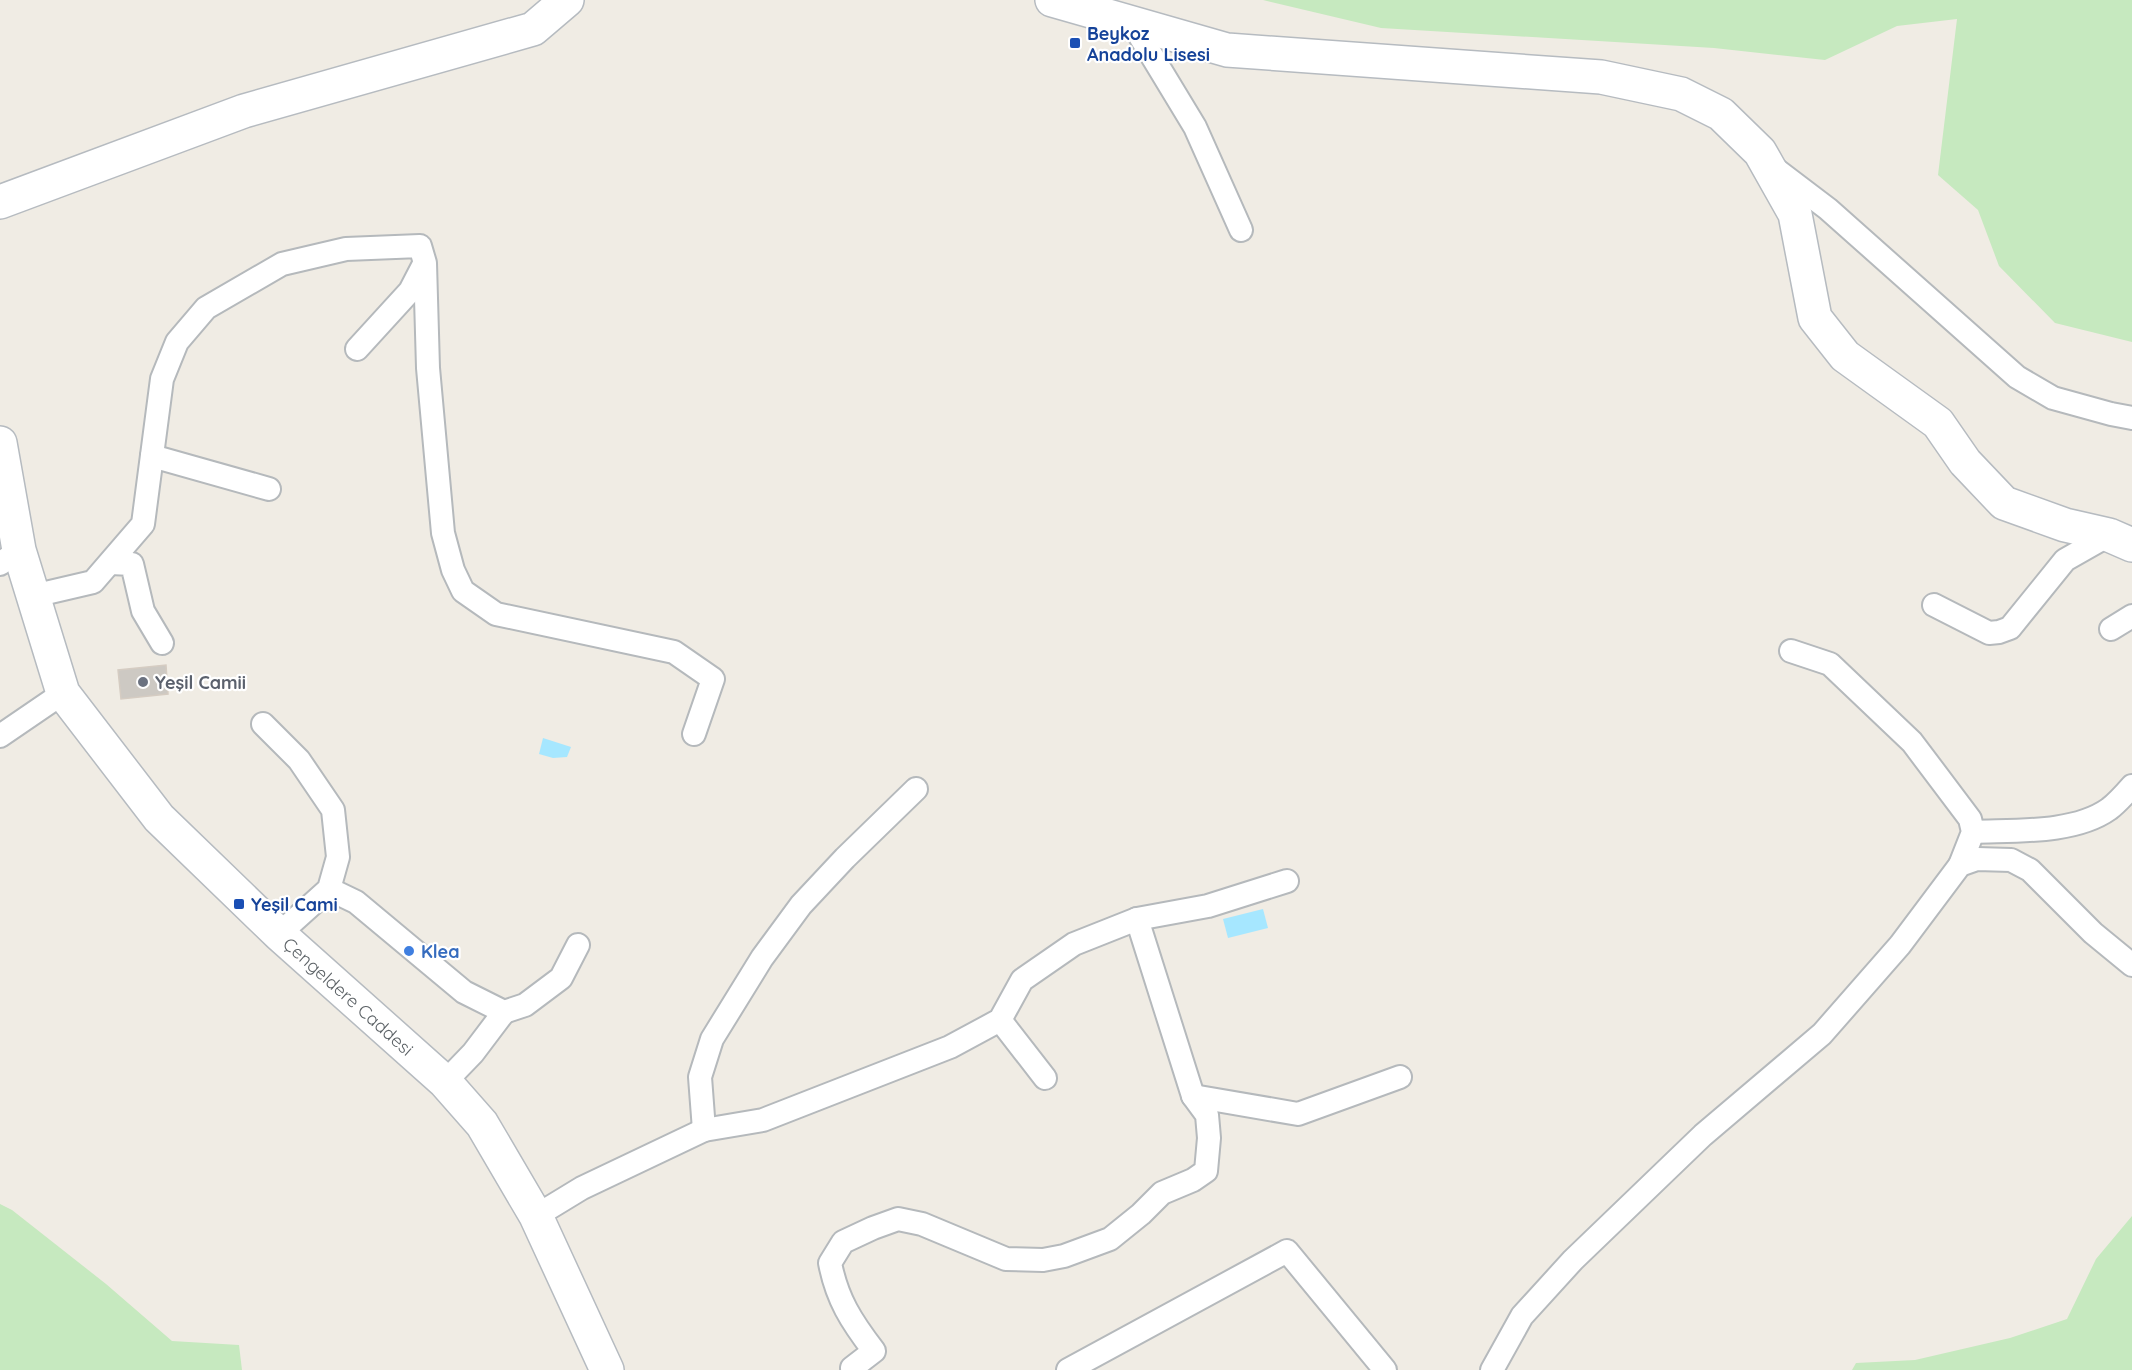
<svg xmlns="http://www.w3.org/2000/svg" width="2132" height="1370" font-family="Quicksand,sans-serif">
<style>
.green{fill:#c6e9bf}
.water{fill:#a6e7ff}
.building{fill:#cdc9c3;stroke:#d5ccc2;stroke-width:1.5}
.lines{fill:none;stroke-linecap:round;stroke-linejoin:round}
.street-casing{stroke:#b5b9bc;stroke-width:26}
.secondary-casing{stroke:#b6bbc0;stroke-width:36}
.street{stroke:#fff;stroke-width:22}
.secondary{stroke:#fff;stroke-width:33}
.transit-dot{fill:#1a4fb4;stroke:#fff;stroke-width:2}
.worship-dot{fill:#6b7280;stroke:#fff;stroke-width:2}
.shop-dot{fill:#3f7fe0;stroke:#fff;stroke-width:2}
.labels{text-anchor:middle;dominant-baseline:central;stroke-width:4.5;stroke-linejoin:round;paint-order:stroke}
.transit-label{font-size:18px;font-weight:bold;fill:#164399;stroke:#fff;text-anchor:start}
.worship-label{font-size:18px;font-weight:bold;fill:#5b616d;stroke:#fff;text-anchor:start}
.shop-label{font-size:18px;font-weight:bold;fill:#366cbe;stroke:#fff;text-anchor:start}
.street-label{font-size:18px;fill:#5c6266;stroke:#fff}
</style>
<rect width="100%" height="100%" fill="#f0ece4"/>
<g class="green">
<polygon points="1263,0 2132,0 2132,342 2055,323 1999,266 1978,210 1938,175 1957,19 1897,26 1825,60 1714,48 1381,28"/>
<polygon points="0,1204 12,1210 106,1284 172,1341 239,1345 242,1370 0,1370"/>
<polygon points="2132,1216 2132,1370 1852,1370 1856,1363 1915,1360 2010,1338 2067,1319 2096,1259"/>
</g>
<g class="water">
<polygon points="543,738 571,747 567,757 553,758 539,754"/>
<polygon points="1263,909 1268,928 1228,938 1223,919"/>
</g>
<polygon class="building" points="166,665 168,694 121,699 118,670"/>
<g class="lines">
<g class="street-casing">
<g id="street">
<polyline points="1132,23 1195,127 1241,230"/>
<polyline points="1774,168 1828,209 2017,377 2053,398 2111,414 2132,418"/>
<polyline points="357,349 410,291 424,264"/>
<polyline points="152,456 269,489"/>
<polyline points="110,563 132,564 143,611 162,643"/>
<polyline points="0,564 19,550"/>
<polyline points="33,596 93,582 143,524 162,379 177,342 206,308 282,264 346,249 420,246 425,263 428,368 443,533 453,570 463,591 496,614 674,652 713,679 694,734"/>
<polyline points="1934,605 1989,633 1999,632 2010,628 2065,560 2109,535"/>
<polyline points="2111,629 2132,616"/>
<polyline points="1791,651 1830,664 1912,742 1970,819 1973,832 1960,865"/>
<polyline points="263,724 299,760 333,810 338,857 329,889 279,934"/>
<polyline points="0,736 63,693"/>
<path d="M 1973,832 C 2014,830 2074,834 2109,809 C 2117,803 2125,794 2132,786"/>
<polyline points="329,889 356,902 464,992 504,1012 525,1005 561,978 578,945"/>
<polyline points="1000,1020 1045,1078"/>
<polyline points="445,1082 473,1053 504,1012"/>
<polyline points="1193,1096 1298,1114 1400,1077"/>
<polyline points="704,1130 700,1077 712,1039 762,958 801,905 845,858 916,789"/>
<polyline points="536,1216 582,1188 704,1130 763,1120 950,1047 1000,1020 1022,980 1074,944 1137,919 1208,906 1287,881"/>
<path d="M 852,1368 L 874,1351 C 851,1321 837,1299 830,1263 L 843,1242 L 873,1228 L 898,1219 L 922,1224 L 1006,1259 L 1043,1260 L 1064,1256 L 1110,1239 L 1141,1214 L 1162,1193 L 1193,1180 L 1206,1171 L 1209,1138 L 1207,1115 L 1193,1096 L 1137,919"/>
<polyline points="1068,1370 1287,1251 1385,1370"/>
<polyline points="1492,1370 1522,1316 1573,1260 1703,1135 1822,1034 1900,945 1960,865 1977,859 2011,860 2030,870 2093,933 2132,965"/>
</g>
</g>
<g class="secondary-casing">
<g id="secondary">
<polyline points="1052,0 1227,50 1601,77 1681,94 1721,114 1760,152 1795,214 1815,318 1845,356 1938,423 1965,462 2004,503 2065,525 2109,535 2132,545"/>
<polyline points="0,202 244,111 533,29 567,0"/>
<path id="s1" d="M 0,443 L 19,550 L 63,693 L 159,818 L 279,934 L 445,1082 L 482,1124 L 536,1216 L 607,1370"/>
</g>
</g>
<use href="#street" class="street"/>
<use href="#secondary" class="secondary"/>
</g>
<g class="transit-dot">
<rect x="1069" y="37" width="12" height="12" rx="3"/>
<rect x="233" y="898" width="12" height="12" rx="3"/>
</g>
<circle class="worship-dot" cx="143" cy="682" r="6"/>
<circle class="shop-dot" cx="409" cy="951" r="6"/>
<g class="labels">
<g class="transit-label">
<text x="1087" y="33">Beykoz<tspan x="1087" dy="21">Anadolu Lisesi</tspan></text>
<text x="251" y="904">Yeşil Cami</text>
</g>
<g class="worship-label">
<text x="155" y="682">Yeşil Camii</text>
</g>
<g class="shop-label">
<text x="421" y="951">Klea</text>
</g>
<g class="street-label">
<text stroke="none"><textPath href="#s1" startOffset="676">Çengeldere Caddesi</textPath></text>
</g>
</g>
</svg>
